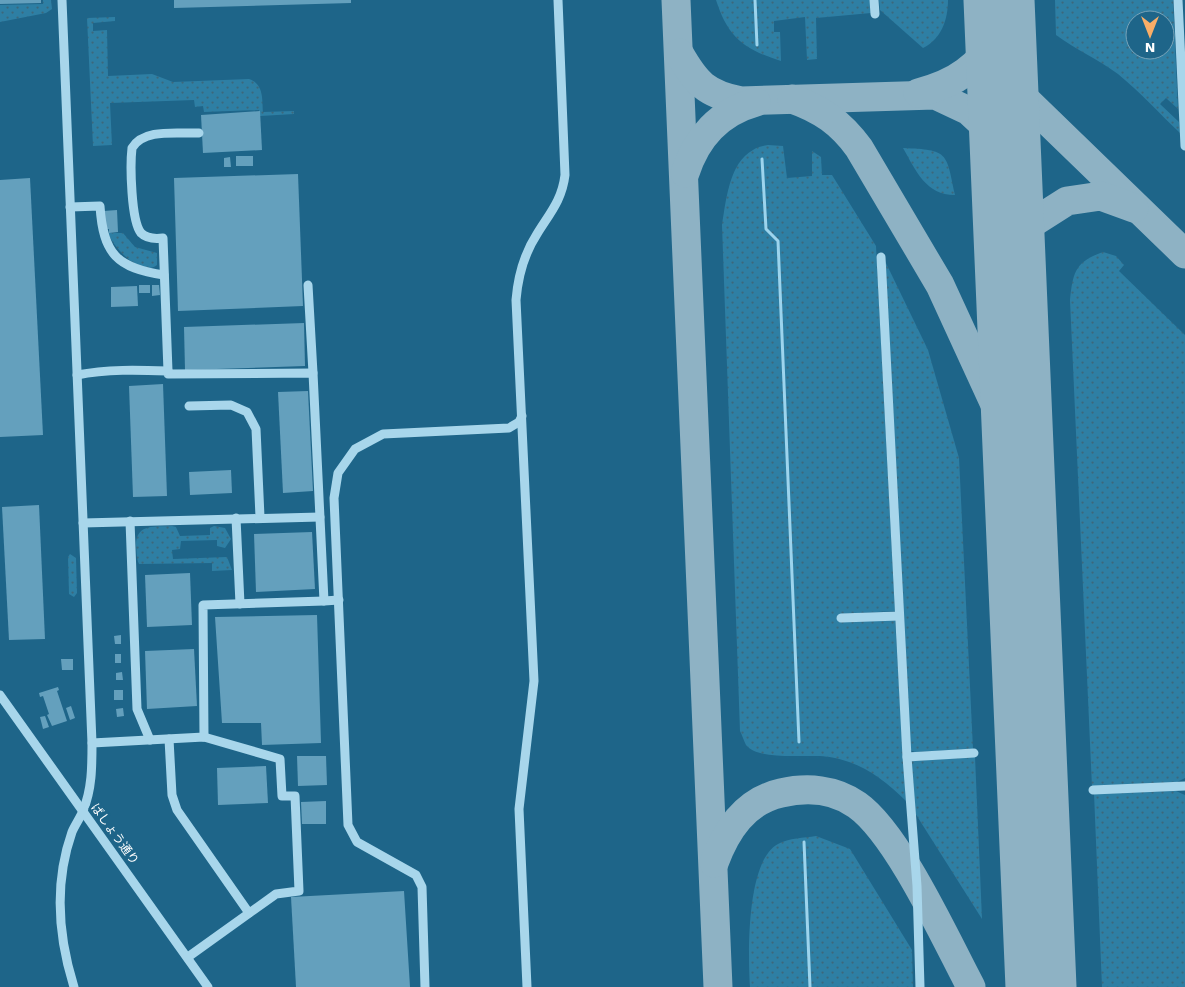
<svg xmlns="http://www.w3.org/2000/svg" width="1185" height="987" font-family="'Work Sans','Noto Sans JP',sans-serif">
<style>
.grass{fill:url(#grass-dots);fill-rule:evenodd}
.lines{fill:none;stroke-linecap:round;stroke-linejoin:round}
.stream{stroke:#9cd4ed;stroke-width:3}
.taxiway{stroke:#8eb2c4;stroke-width:29}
.runway{stroke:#8eb2c4;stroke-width:71}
.building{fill:#64a0bd}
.minor{stroke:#a8d6eb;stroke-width:9}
.labels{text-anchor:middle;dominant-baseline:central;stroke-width:5;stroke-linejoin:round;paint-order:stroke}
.street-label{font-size:12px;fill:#fff;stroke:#1e6589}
</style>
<defs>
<pattern id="grass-dots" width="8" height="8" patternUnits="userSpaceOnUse" patternTransform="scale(1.25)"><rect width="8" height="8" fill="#2e7fa4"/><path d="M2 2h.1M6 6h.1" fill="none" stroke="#3c687c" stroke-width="1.8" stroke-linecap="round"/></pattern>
</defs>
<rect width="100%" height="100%" fill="#1e6589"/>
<g class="grass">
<polygon points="43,0 51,0 52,9 46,13 0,22 0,5 43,4"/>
<path d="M 716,0 L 870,0 L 871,13 L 816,18 L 817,59 L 807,60 L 805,17 L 774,21 L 774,32 L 780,32 L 781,61 C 743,49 728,37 716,0 Z"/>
<path d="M 879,0 L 948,0 C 948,20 941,39 923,48 L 880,10 Z"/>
<path d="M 1055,0 L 1173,0 L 1178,109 L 1166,98 L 1160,104 L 1179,122 L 1180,133 C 1159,113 1140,92 1118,74 C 1098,59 1076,50 1056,35 ZM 1135,20 L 1165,20 L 1165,50 L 1135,50 Z"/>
<path d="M 115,17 L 115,21 L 93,23 L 93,31 L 107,30 L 108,76 L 152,74 L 173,82 L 249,79 C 264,84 262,99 263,112 L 294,111 L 294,114 L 260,116 L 259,110 L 204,112 L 203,106 L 195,107 L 194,100 L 110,103 L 112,145 L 93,146 L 87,18 Z"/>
<path d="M 768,145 L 783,146 L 787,178 L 812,176 L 812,151 L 821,157 L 822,175 L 832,175 L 876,246 L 895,611 L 839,614 L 838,622 L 895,619 L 906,801 C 884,780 866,765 835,758 C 812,752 761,763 746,745 C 744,741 742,735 740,731 L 722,225 C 726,201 729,163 753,150 C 757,147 763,146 768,145 Z"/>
<path d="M 903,148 C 949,150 946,152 955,195 C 926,195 916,171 903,148 Z"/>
<path d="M 108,233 L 123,233 L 135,247 L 157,253 L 157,265 C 141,278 113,247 108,233 Z"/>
<path d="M 1103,252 L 1116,256 L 1124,265 L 1119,271 L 1185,335 L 1185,778 L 1175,783 L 1092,787 L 1070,300 C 1073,272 1075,262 1103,252 Z"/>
<polygon points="884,259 928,350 959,458 973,749 915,752 910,750"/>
<path d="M 172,526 L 176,527 L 180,536 L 210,535 L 210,528 L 214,526 L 225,528 L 231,539 L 225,548 L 217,546 L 217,540 L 181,541 L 180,549 L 172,550 L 173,559 L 227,557 L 232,570 L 212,571 L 212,563 L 139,564 C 136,558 137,551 136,545 C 136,523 156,527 172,526 Z"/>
<polygon points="70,554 76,558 77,593 74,597 69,594 68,557"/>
<polygon points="975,757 982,919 915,813 911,761"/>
<polygon points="1176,791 1185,795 1185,987 1102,987 1094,793"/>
<path d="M 816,836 L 850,849 L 912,950 L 913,987 L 750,987 C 748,955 746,861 778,844 C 789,838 804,838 816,836 Z"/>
</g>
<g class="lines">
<g class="stream">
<polyline points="755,0 757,45"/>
<polyline points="762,159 766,229 778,241 799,742"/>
<polyline points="804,842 810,987"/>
</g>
<g class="taxiway">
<polyline points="676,0 718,987"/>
<path d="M 679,53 C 696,83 706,94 741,101 L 935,95 L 969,111 L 983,124 L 1006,153"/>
<polyline points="1002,70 1027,101 1185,254"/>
<path d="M 918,93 C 958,83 977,67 1001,33"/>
<path d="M 792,99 C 821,109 841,123 859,148 L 940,285 L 1019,457"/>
<path d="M 685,173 C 696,138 720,112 756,102"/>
<polyline points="1010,256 1023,234 1034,222 1067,201 1101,196 1134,208"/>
<path d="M 714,863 C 726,830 745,801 781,793 C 807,787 835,789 857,805 C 898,834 946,940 971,987"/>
</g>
<polyline class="runway" points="999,0 1041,987"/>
</g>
<g class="building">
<polygon points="0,0 41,0 41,3 0,4"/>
<polygon points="174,0 351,0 351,3 174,8"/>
<polygon points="260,111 262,150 203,153 201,115"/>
<rect x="236" y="156" width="17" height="10"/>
<polygon points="230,157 231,167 224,167 224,158"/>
<polygon points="298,174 303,306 178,311 174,178"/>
<polygon points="30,178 43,435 0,437 0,180"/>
<polygon points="117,210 118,232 109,233 109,229 105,229 104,211"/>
<rect x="139" y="285" width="11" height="8"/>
<polygon points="152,285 159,285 160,295 152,296"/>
<polygon points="137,286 138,306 111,307 111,287"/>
<polygon points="304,323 305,366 185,370 184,327"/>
<polygon points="163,384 167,496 133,497 129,386"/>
<polygon points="308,391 313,491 283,493 278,392"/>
<polygon points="231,470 232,493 190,495 189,472"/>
<polygon points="39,505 45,639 9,640 2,507"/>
<polygon points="312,532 315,589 256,592 254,534"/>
<polygon points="190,573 192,625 147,627 145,575"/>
<polygon points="317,615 321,743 262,745 261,723 222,723 215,617"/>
<polygon points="121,635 121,644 115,644 114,636"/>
<polygon points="194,649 197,706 147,709 145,651"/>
<rect x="115" y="654" width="6" height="9"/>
<polygon points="61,659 73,659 73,670 62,670"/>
<polygon points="122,672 123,680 116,680 116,673"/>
<polygon points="58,687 59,690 57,691 67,721 52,726 47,715 49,714 43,696 40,697 39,693"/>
<rect x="114" y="690" width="9" height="10"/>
<polygon points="71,706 75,718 70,720 66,708"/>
<polygon points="123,708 124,716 117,717 116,709"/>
<polygon points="45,716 49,727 43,729 40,717"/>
<polygon points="297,756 326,756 327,785 298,786"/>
<polygon points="266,766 268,803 218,805 217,768"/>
<polygon points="326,801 326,824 302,824 301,802"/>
<polygon points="404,891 410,987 296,987 291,897"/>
</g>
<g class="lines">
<g class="minor">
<path d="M 62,0 L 92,743 C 92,767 92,789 83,811 C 80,818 75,825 72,832 C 54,883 58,936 74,987"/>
<polyline points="874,0 875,14"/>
<polyline points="1178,0 1185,146"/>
<path d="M 70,207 L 100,206 C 103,254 117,268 164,275"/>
<polyline points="881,257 907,757 917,886 920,987"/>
<polyline points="308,285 313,373"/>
<path d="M 168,371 L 163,238 C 155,239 147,239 141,233 C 131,221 130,165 132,148 C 144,128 177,134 199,133"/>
<path d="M 77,375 C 107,369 138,370 168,371 L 168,374 L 313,373 L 324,601 L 339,600"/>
<polyline points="189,406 231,405 247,412 256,429 260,517"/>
<polyline points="236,518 240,604"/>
<polyline points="130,521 137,709 150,740"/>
<polyline points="83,523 320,517"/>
<polyline points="841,618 899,616"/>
<polyline points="0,695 208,987"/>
<polyline points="204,737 203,605 324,601"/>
<polyline points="169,739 172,795 177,810 249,913"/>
<polyline points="92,743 204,737 280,759 282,796 295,796 299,891 276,894 188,957"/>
<polyline points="907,757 974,753"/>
<polyline points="1093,790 1185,786"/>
<polyline points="425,987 422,887 416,875 357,842 348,825 334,498 338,473 355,449 383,434 509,428 519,422 522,416"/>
<path d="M 527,987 L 519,809 L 534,681 L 516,300 C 518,276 524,254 537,234 C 550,213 562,200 565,175 L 558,0"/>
</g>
</g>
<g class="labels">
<g class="street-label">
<text transform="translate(115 834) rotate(54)">ばしょう通り</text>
</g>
</g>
<g transform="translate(1150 35) rotate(180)"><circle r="24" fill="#1e6589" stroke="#78a3b8"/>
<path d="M0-4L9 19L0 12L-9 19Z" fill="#faae67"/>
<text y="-8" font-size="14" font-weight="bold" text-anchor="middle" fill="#ffffff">N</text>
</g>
</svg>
